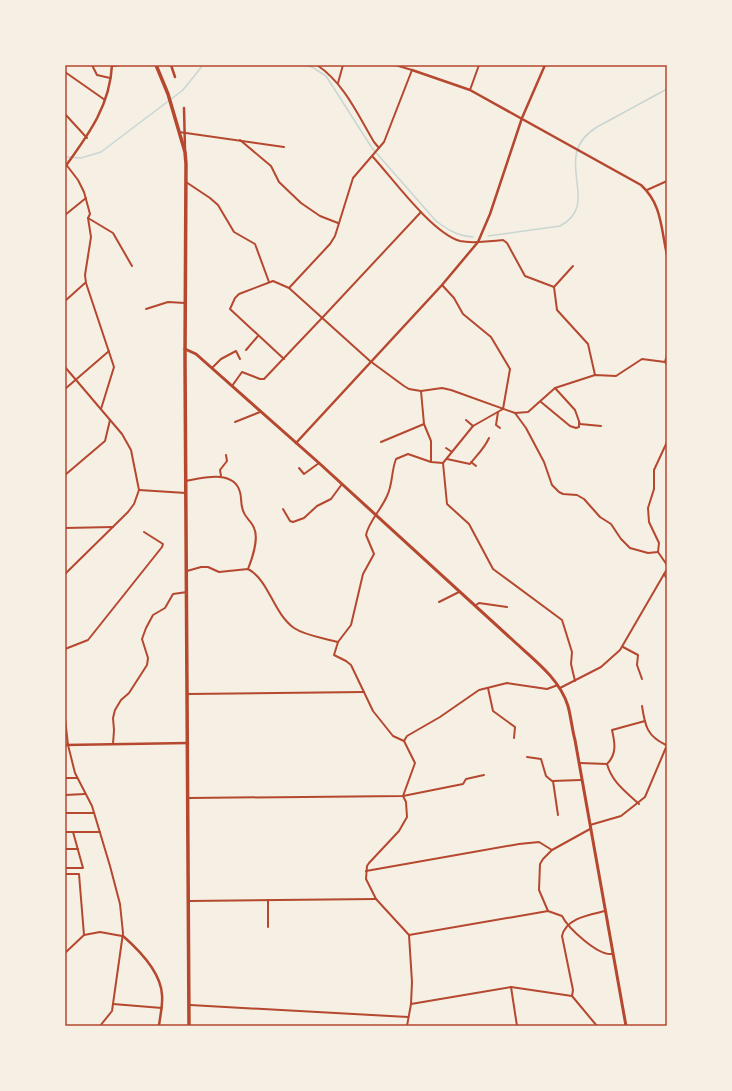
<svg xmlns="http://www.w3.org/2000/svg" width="732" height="1091" font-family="'Noto Sans',sans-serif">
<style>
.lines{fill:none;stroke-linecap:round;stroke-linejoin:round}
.stream{stroke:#c9d6d2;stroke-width:1.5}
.minor{stroke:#b5482f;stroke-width:2}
.tertiary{stroke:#b5482f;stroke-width:2.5}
.secondary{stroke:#b5482f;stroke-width:3}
.trunk{stroke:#b5482f;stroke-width:3.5}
.neatline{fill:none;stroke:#b5482f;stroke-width:1.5}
</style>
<rect width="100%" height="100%" fill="#f6efe4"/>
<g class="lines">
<g class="stream">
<path d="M 302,65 L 312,67 L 326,76 L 372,148 L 436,221 C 448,230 458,236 473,237"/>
<polyline points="65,157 81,158 101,152 183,90 203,65"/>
<path d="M 488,236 L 560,226 C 604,203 548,157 597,127 L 667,89"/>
</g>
<g class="minor">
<polyline points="92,65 97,75 110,78"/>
<path d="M 317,65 C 344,83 358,115 374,142 L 379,148"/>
<polyline points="112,66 122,65"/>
<polyline points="65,72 105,100"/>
<polyline points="338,83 343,65"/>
<polyline points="470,90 479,65"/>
<polyline points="65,114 87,138"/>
<polyline points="179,132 284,147"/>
<polyline points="240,140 271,166 279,182 301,203 320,216 338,223"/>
<path d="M 373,157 C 393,179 432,233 460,241 C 474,244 489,241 503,240 L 507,243 L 525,276 L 554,287 L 557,310 L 588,344 L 595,375"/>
<polyline points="65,163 78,180 84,192 90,214 88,218 91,237 85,275 86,283 114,367 101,409"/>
<polyline points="186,182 210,198 218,205 234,232 255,244 269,282"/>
<polyline points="647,190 667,181"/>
<polyline points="65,215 86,198"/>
<polyline points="88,218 113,233 132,266"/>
<polyline points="554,287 573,266"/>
<polyline points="289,288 330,244 335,236 353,178 384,142 412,70 395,65"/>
<polyline points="65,301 85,283"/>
<polyline points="146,309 168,302 185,303"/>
<polyline points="246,350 258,336"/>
<polyline points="667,355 665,362 667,365"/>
<polyline points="284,359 230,309 235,298 239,294 273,281 289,288 370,361 404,386 409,389 421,391 442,388 451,390 515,413 528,412 555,388 595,375 616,376 642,359 665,362"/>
<polyline points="65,367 122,434 131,450 139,490 134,504 128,512 65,574"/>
<polyline points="212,368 221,359 236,351 240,359"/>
<polyline points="232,386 242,372 260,379 264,379 322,318 421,212"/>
<polyline points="555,388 575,410 580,424 601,426"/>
<polyline points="65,389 109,351"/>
<polyline points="421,391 424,424 431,441 431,462"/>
<polyline points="541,402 570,426 576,428 579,427 579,422"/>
<polyline points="498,412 496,425 500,428"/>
<polyline points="515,413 526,428 544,462 552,485 559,492 563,494 577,495 584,499 600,517 611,524 621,539 630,548 648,553 658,552"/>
<polyline points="466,420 473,426"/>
<polyline points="235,422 260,412"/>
<polyline points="381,442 424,424"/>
<polyline points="667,442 654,470 654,489 648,508 649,522 659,543 658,552 667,565"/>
<polyline points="446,448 452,452"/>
<path d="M 447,459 L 470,464 C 477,455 484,449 489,438"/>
<polyline points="471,462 476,466"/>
<polyline points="443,463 447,504 469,524 493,569 562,620 572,652 571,664 575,681"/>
<polyline points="299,468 304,474 319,463"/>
<polyline points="65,475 105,441 110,420"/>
<polyline points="221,476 220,470 227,461 226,455"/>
<path d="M 186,481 C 202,478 234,469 240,492 C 242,499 240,505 244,513 C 246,518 252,522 254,528 C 259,538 252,559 248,569"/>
<polyline points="139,490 186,493"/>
<polyline points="283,509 290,521 293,522 304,518 317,506 331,499 342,484"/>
<polyline points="65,528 113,527"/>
<path d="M 187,571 L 201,567 L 208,567 L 219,572 L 248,569 C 269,580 273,613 294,628 C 306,636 324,638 338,642"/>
<polyline points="664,574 667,579"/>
<polyline points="439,602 459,592"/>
<polyline points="476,605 479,603 507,607"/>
<polyline points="623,647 638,655 637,665 642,679"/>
<polyline points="65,649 88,640 162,547 163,544 144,532"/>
<polyline points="488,688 493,711 515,727 514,738"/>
<polyline points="560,688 601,667 620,650 667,569"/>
<polyline points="188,694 364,692"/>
<path d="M 642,706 C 645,726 647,736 666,745"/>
<polyline points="65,718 68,745 75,773 92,806 110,866 120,904 123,933 112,1011 100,1026"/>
<polyline points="404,741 407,736 440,717 479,690 507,683 547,689 558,685"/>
<polyline points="113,744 114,730 113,718 115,710 121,700 129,693 147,665 148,658 142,639 146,628 153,615 165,608 173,594 187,592"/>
<polyline points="527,757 541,759 546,776 552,781 581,780"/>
<path d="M 580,763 L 607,764 C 617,754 615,743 612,730 L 645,721"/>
<path d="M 607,764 C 612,782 625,791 639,804"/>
<polyline points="65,778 77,778"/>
<polyline points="553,781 558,815"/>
<polyline points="65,795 85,794"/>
<polyline points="189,798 403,796 463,784 466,779 484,775"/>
<polyline points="65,813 94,813"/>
<polyline points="590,825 621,816 645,797 667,745"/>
<polyline points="65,832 100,832"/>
<polyline points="65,849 78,849"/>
<polyline points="65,868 83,868 73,832"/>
<polyline points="366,871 519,844 539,842 552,850"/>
<polyline points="65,874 79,874 84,935"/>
<polyline points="189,901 376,899"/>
<polyline points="548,911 539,890 540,864 543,859 552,850 590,829"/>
<polyline points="268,927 268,900"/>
<path d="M 409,935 L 548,911 L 562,916 C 568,928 598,956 612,954"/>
<polyline points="65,953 84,935 100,932 122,936"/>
<polyline points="511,987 517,1026"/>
<path d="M 572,996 L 573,990 L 562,936 C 566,918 589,915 605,911"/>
<polyline points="113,1004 162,1008"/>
<polyline points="411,1004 511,987 572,996 597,1026"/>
<polyline points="190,1005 408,1017"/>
<path d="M 407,1026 L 411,1004 L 412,982 L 409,935 L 376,899 L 366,879 L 367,866 L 369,863 L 399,831 L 407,817 L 406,802 L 403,796 L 415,763 L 404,741 L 393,736 L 373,711 L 351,665 L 346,661 L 334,655 L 338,642 L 351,625 L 363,574 L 374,554 L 366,535 C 369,521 381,510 387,496 C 393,484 391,472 396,459 L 408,454 L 431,462 L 443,463 L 473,426 L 503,409 L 510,369 L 491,337 L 463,314 L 454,298 L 442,285"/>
</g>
<g class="tertiary">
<polyline points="171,65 175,77"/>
<path d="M 412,70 L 470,90 L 641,185 C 662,204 661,229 667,255"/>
<polyline points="184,108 185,150"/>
<path d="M 65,167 C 88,135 110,106 112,65"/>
<polyline points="296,443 442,285 478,242 490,214 522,118 545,65"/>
<polyline points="65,745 188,743"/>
<path d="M 123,936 C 139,950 161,972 162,995 C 163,1005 160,1016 159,1026"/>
</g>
<path class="secondary" d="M 185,349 L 196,354 L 319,463 L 517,644 C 537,662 560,680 568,706 C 571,717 572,729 575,740 L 626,1026"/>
<polyline class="trunk" points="156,65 168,94 185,152 186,164 185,359 189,1026"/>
</g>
<rect width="732" height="1091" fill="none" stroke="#f6efe4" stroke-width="132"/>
<rect x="66" y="66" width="600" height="959" class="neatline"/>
</svg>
